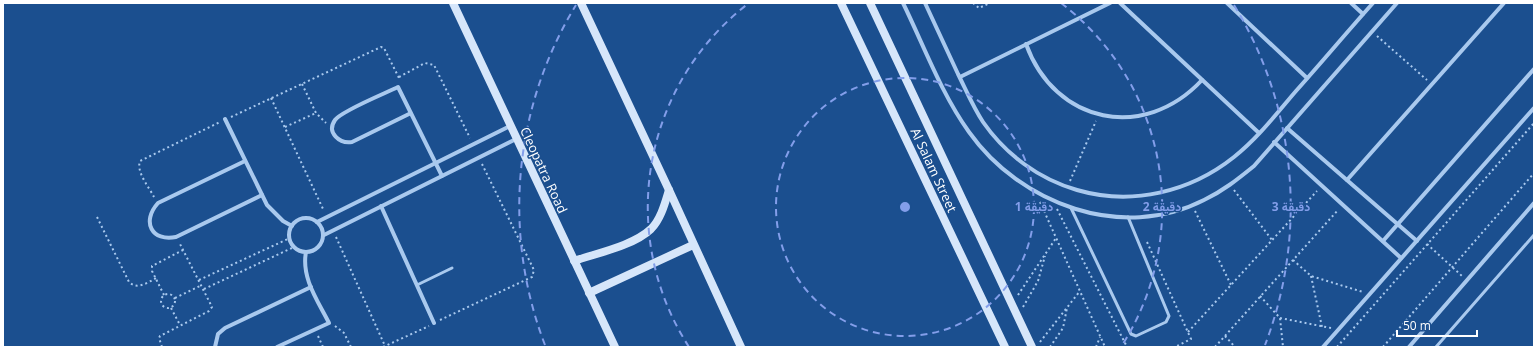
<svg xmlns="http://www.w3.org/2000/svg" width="1537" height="350" font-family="'Open Sans',Vazirmatn,sans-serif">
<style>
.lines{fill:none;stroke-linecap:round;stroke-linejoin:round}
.path{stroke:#a9c9ee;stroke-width:2;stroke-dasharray:2 3;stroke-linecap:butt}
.service{stroke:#a9c9ee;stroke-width:3}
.minor{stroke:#a9c9ee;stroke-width:4}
.secondary{stroke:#d6e6fa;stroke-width:8}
.ring{fill:none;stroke:#839eea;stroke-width:2;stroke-dasharray:7 5}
.labels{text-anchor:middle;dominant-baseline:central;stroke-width:3;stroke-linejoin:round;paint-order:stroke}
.street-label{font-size:13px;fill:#fff;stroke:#1b4f8f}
.centre{fill:#839eea;stroke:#1b4f8f;stroke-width:2}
.ring-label{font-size:12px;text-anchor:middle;font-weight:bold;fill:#839eea;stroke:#1b4f8f;stroke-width:3;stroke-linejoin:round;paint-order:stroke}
</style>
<rect width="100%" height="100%" fill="#1b4f8f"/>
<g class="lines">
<g class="path">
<polyline points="973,3 979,8 990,3"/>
<polyline points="1377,36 1427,80"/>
<polyline points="399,77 425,63 434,65 470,138"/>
<polyline points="302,84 316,113 326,123"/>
<polyline points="271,98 324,211"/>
<polyline points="231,117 381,47 384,48 400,80"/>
<polyline points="285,127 316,113"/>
<polyline points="1070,181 1096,121"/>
<polyline points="1234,190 1272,240"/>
<path d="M 154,197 C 149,187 136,172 140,161 L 220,122"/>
<polyline points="1040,202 1105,347"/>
<polyline points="1057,209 1127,347"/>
<polyline points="1195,211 1231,285"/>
<path d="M 97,217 L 129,282 C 137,290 147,283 156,278"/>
<polyline points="336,237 385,346"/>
<polyline points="1147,242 1191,339 1175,347"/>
<polyline points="1427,244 1462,276"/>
<polyline points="1293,260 1311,276 1363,292"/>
<polyline points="1311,276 1322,327"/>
<polyline points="199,280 290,238"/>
<polyline points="204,289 294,247"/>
<circle cx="168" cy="301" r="7"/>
<polyline points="164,295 152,271 152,266 183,250"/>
<polyline points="1018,295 1056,238"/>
<polyline points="1260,296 1280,318 1283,347"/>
<polyline points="175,298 202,285"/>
<polyline points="1023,307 1038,281 1045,256"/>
<polyline points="171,308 180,325"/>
<polyline points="1280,318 1331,328"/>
<polyline points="440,320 532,277 534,270 482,164"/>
<polyline points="335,326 344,333 351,347"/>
<polyline points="1188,332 1317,191"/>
<polyline points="318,336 323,347"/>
<polyline points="1225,336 1235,347"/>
<polyline points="1040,342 1080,291"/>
<polyline points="162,347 159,338 160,336 209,311 212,307 180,244"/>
<polyline points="383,347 429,326"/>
<polyline points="1050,347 1063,328 1067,308"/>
<polyline points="1096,347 1100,337"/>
<polyline points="1215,347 1338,210"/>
<polyline points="1337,347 1534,123"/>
<polyline points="1383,347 1534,173"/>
</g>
<g class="service">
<polyline points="1071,208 1131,334 1136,336 1166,322 1169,316 1128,217"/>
<polyline points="417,285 452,268"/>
<polyline points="1436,347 1534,235"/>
</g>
<g class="minor">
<path d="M 903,3 C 924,46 941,93 969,132 C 1020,204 1122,242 1204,200 C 1223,191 1238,179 1254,166 L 1397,3"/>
<path d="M 925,3 C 936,27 947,50 958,74 C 966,90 973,107 983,122 C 1006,155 1039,179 1077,190 C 1132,206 1190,192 1234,157 C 1258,138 1277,113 1296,91 C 1322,62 1347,32 1373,3"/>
<polyline points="1120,3 1259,133"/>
<polyline points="1227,3 1307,78"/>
<polyline points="1351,3 1363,14"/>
<path d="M 1026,44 C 1055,124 1144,142 1202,80"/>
<polyline points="960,77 1110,3"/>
<path d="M 411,113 L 352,142 C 340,144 326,133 335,120 C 341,111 386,93 398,87 L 442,176"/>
<polyline points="225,119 267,205 283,221 292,226"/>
<polyline points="1287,128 1417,241"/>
<polyline points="1274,142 1401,258"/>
<path d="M 245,161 L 158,203 C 141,222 152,242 176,237 L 262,195"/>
<polyline points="1347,180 1504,3"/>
<polyline points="381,206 434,323"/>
<circle cx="306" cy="235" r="17"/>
<polyline points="317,222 510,126"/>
<polyline points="324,235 516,139"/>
<polyline points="1383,241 1534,69"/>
<polyline points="215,347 218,334 225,328 311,287"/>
<path d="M 277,347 L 329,323 C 318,301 301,278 306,252"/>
<polyline points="1323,347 1534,108"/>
<polyline points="1409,347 1534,203"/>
</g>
<g class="secondary">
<polyline points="453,3 615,347"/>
<polyline points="581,3 669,190 741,347"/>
<polyline points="841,3 1005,347"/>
<polyline points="870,3 1032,347"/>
<path d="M 574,261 C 597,253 633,246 651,229 C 661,219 665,203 669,190"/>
<polyline points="589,293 693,245"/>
</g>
</g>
<g class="ring">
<circle cx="905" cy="207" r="129"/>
<path d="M689 347A257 257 0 0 1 749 3M1061 3A257 257 0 0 1 1121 347"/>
<path d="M545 345A386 386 0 0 1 576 5M1234 5A386 386 0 0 1 1265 345"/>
</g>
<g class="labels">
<g class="street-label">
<text transform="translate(544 170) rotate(65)">Cleopatra Road</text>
<text transform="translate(934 170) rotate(65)">Al Salam Street</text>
</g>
</g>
<circle cx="905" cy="207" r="6" class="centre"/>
<g class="ring-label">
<text x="1034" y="211">1 دقيقة</text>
<text x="1162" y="211">2 دقيقة</text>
<text x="1291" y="211">3 دقيقة</text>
</g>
<rect width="1537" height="350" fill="none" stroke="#ffffff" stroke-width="8"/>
<path d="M1397 330v6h80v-6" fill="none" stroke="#ffffff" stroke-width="2"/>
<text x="1403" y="330" font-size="12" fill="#ffffff" stroke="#1b4f8f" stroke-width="3" paint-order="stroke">50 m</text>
</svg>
